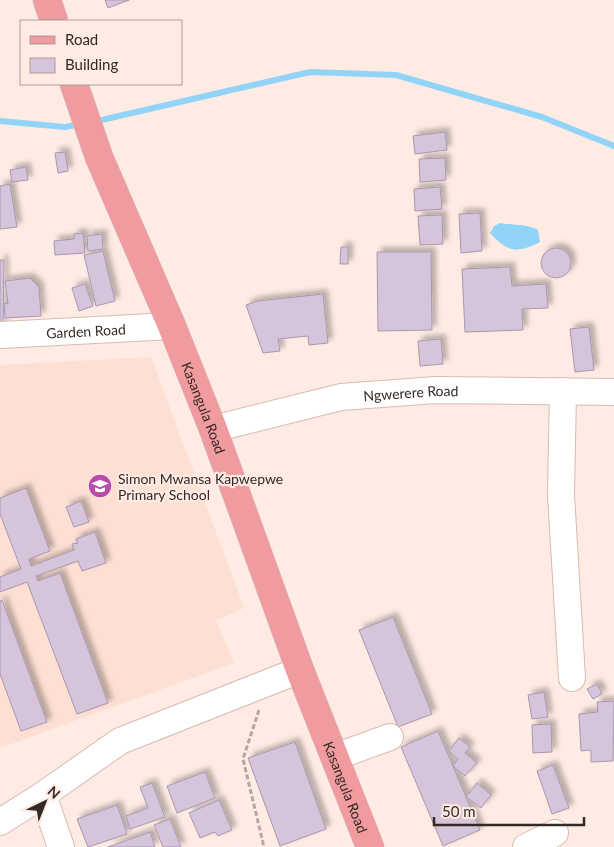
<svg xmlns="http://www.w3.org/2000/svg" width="614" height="847" font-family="Lato,sans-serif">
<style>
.built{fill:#fedfd3}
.water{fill:#92d4f7}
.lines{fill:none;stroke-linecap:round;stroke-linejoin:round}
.stream{stroke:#92d4f7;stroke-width:6}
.building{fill:#d6c4db;stroke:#a897ae;filter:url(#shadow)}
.minor-casing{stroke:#d8bbaf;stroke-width:28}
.major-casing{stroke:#d2d0cf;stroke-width:29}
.path{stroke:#b6a6a0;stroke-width:3;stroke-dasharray:5 2.5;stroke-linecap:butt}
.minor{stroke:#fff;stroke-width:26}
.major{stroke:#ef9ba0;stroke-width:28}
.labels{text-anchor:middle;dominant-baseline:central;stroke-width:4.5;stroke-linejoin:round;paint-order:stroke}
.street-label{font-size:14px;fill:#342924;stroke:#feebe4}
.poi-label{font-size:14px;fill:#342924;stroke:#feebe4;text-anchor:start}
</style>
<defs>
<filter id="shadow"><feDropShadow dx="4.5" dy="-4.5" stdDeviation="2.5" flood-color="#0004"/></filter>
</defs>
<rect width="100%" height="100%" fill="#feebe4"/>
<polygon class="built" points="151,357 244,608 216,621 234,663 0,748 0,365"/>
<path class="water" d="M 500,223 C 512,225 528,224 538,230 L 540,242 C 517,254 507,252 490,233 L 494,226 Z"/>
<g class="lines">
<g class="stream">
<polyline points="0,121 65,127 81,124"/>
<polyline points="93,122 310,72 396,75 542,117 614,146"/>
</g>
</g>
<g class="building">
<polygon points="105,0 129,0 108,8"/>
<polygon points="445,132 447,150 415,154 413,136"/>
<polygon points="65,152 68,171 58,173 55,153"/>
<polygon points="445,158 446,180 420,182 419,159"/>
<polygon points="26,167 28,180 12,182 10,170"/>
<polygon points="10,184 17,227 0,229 0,186"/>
<polygon points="440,187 442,209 415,211 414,189"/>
<polygon points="480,213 482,251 461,253 459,214"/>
<polygon points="442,215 443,244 420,245 418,216"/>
<polygon points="83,233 85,253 55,255 54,241 74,239 74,234"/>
<polygon points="102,234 103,249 88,251 87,236"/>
<polygon points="341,247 348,247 348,264 340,264"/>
<circle cx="556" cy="263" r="15"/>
<polygon points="103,251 115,301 96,306 84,255"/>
<polygon points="377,252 431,252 432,330 378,331"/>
<polygon points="0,260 4,260 3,326 0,326"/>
<polygon points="510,267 512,286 546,284 548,308 522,309 523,330 465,332 462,269"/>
<polygon points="30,278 39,287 41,316 5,318 4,303 8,304 5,281"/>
<polygon points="85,284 93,306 79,311 72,288"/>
<polygon points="323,294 328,343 309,345 308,336 278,339 280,351 263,353 246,305 258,301"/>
<polygon points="589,327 594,370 575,372 570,329"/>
<polygon points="441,339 443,364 420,366 418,341"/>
<polygon points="26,488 50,551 29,559 31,566 74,550 72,544 78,543 76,539 95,532 106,563 82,571 78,561 36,576 38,581 60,573 108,703 77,714 27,582 0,592 0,577 21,569 0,514 0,498"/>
<polygon points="81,501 89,522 74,527 66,507"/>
<polygon points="2,600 47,722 21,731 0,674 0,601"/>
<polygon points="393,617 432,714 398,727 359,630"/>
<polygon points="597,684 602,694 593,699 587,689"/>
<polygon points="544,692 548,717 532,719 528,695"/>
<polygon points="614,701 613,761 591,762 591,750 581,751 579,714 598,712 597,702"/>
<polygon points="551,724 552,752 533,753 532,725"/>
<polygon points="438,731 480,830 443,846 401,747"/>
<polygon points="459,738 470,747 465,753 477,763 465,776 453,766 458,759 449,751"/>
<polygon points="295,742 326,829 280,846 248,758"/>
<polygon points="553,765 569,808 552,814 537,771"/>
<polygon points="205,772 215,798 177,813 167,786"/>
<polygon points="152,783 165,817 130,829 126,816 148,808 140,787"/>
<polygon points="477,783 491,795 481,808 466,797"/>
<polygon points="219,800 232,830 218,836 215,832 200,838 189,813"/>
<polygon points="117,805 127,834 88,847 77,819"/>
<polygon points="170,819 181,847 163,847 154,825"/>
<polygon points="150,832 155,847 108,847"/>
</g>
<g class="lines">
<g class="minor-casing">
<g id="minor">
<path id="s1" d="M 0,335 L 172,326"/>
<polyline points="563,391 561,495 572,678"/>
<path id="s2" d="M 213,429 L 341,397 L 436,390 L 614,392"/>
<polyline points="335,757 390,737"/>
<polyline points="43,795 61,847"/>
<polyline points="0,822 43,795 120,741 300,670"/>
<polyline points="526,847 555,833"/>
</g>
</g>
<g class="major-casing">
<g id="major">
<polyline points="47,0 54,21"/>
<path id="s3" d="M 74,84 L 99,157 L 172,326 L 213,429 L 300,670 L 370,847"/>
</g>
</g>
<polyline class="path" points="259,710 243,759 264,847"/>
<use href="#minor" class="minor"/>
<use href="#major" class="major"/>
</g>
<defs>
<g id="school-disc" transform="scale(1.25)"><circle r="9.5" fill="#b94ba9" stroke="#feebe4"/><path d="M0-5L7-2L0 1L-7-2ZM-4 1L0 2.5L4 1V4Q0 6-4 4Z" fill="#fff"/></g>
</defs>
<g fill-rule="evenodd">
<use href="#school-disc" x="100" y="486"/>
</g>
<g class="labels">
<g class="street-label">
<text stroke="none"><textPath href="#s1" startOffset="86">Garden Road</textPath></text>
<text stroke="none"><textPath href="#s2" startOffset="202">Ngwerere Road</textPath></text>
<text stroke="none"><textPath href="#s3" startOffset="349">Kasangula Road</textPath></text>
<text stroke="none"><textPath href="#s3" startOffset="754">Kasangula Road</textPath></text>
</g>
<g class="poi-label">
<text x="118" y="478">Simon Mwansa Kapwepwe<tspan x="118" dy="16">Primary School</tspan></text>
</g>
</g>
<rect x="20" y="20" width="162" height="65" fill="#feebe4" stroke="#ad9d97"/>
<rect x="30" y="36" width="25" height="8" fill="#ef9ba0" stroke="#ad9d97"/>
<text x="65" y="45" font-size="15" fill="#342924">Road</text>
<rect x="30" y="58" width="25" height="15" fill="#d6c4db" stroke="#ad9d97"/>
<text x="65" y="70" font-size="15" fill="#342924">Building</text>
<g transform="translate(45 802) rotate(43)" stroke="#feebe4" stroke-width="4" paint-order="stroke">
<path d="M0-4L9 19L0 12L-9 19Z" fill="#342924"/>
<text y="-8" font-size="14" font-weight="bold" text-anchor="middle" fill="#342924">N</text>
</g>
<path d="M434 817v8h150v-8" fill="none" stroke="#342924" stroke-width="2.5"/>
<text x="442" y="817" font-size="15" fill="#342924" stroke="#feebe4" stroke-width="4" paint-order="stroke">50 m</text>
</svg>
